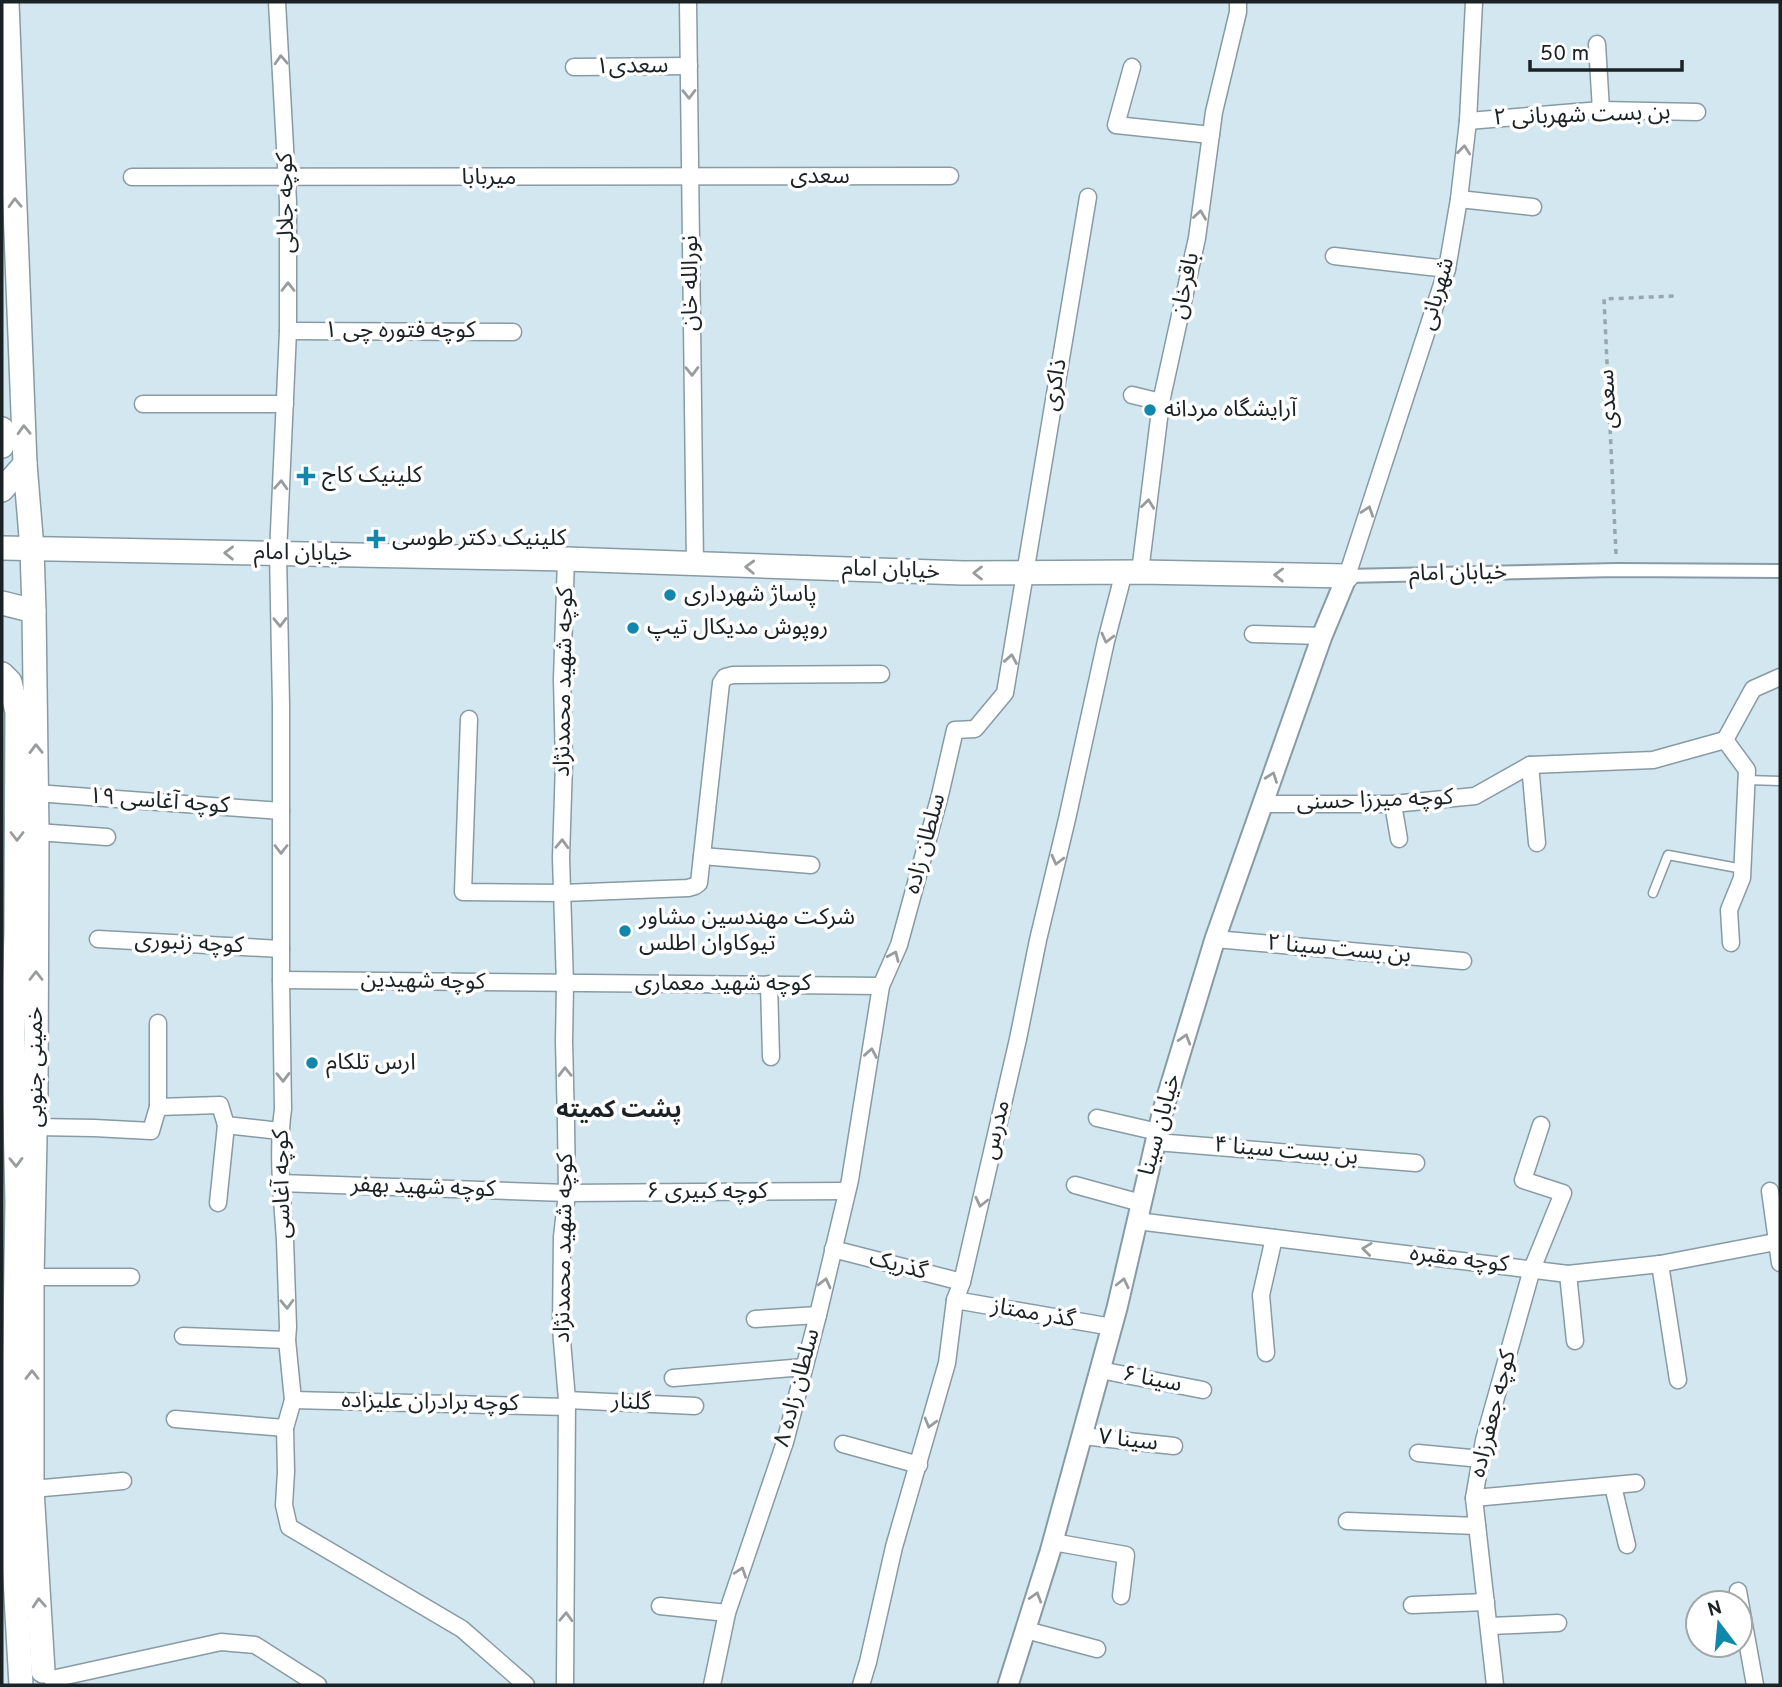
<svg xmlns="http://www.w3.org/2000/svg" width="1782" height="1687" font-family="Overpass,'Noto Sans Arabic',sans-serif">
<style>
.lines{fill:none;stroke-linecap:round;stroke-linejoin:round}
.service-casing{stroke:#889ba4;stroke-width:11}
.pedestrian-casing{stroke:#889ba4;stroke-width:16}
.minor-casing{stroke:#889ba4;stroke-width:19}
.tertiary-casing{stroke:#889ba4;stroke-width:23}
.secondary-casing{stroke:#889ba4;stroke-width:26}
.path{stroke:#96a7ae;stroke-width:3.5;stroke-dasharray:5 5;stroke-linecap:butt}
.service{stroke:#fff;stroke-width:8}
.pedestrian{stroke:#fff;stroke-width:12}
.minor{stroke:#fff;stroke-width:16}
.tertiary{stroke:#fff;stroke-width:19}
.secondary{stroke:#fff;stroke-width:23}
.oneway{stroke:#989c9d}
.poi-dot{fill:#1187ab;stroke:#fff;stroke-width:2.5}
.labels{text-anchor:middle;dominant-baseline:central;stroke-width:7;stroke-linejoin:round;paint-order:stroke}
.street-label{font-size:23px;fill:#1a2225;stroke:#fff}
.poi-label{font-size:23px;fill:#1a2225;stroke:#fff;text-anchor:start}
.neighbourhood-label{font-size:24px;font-weight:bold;fill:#1a2225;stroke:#fff}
</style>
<rect width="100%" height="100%" fill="#d2e7f0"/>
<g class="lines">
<g class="service-casing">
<g id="service">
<polyline points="1747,780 1780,781"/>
<polyline points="1653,893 1668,855 1743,869"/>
</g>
</g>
<g class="pedestrian-casing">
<polyline id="pedestrian" points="1347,576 1617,570 1780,571"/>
</g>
<g class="minor-casing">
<g id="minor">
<path d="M 277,2 L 288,202 L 288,331 L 278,553 L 281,705 L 281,980 L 283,1109 C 277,1153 282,1196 285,1240 C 286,1269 287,1298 288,1327 L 287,1340 L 293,1400 L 285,1428 L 286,1472 L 284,1505 L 289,1527 L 462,1629 L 526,1685"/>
<polyline points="688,2 695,565"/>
<polyline points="1597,44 1601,110"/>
<polyline points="574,67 689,66"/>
<polyline points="1132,67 1116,125 1211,135"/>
<polyline points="1468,121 1601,110 1697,112"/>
<polyline points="132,177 950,176"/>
<polyline points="1459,199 1533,207"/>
<polyline points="1334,256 1447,269"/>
<polyline points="288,331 513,332"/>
<polyline points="1132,395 1161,402"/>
<polyline points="143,404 285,404"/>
<polyline points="1140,572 1161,402 1197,238 1214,112 1238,12 1238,2"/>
<polyline points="1347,576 1447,269 1459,199 1468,121 1474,2"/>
<polyline points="1253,634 1322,636"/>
<polyline points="469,719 463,892 563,893 688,888 695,886 699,883 721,683 725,677 733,675 881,674"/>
<polyline points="1725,740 1747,770 1742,878 1729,910 1731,943"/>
<polyline points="1530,765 1537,843"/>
<polyline points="36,793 281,811"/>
<polyline points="1262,804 1393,804 1475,796 1530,765 1653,760 1725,740 1753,689 1780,677"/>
<polyline points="1393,804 1399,839"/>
<polyline points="37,832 107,837"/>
<polyline points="702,856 811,865"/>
<polyline points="98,939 281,949"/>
<polyline points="1215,939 1463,961"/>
<polyline points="281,980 881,986"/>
<polyline points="769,984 771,1057"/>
<polyline points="158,1023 158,1107"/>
<polyline points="1097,1118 1158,1132"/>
<polyline points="36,1127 94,1128 151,1131 158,1107 220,1105 226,1125 280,1131"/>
<polyline points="1156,1142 1416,1163"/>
<polyline points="280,1183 567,1193 847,1191"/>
<polyline points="1075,1185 1141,1203"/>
<polyline points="1770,1191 1780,1263"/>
<polyline points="218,1203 226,1125"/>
<polyline points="1137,1221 1568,1274 1660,1264 1780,1241"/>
<polyline points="833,1249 962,1282"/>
<polyline points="1660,1264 1678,1380"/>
<polyline points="1568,1274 1575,1341"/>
<polyline points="32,1277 131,1277"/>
<polyline points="955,1300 1112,1327"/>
<polyline points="755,1319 818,1315"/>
<polyline points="183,1336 287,1340"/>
<polyline points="1266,1353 1261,1295 1274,1238"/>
<polyline points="1100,1370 1203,1390"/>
<polyline points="673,1378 804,1367"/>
<polyline points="293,1400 567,1407"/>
<polyline points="567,1400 695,1406"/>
<polyline points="175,1419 285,1428"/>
<polyline points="1082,1436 1174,1446"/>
<polyline points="843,1444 919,1465"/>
<polyline points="1418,1453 1481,1459"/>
<polyline points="1613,1486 1627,1545"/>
<polyline points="32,1489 123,1481"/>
<polyline points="1474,1498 1636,1483"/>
<polyline points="1347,1521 1477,1526"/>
<polyline points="1053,1542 1126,1555 1121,1596"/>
<polyline points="1738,1591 1755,1685"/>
<polyline points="1412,1605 1486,1602"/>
<polyline points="660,1606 727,1613"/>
<polyline points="1489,1626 1558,1623"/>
<polyline points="1026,1630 1097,1649"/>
<polyline points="52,1679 221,1642 255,1645 318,1685"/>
<polyline points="565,1685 567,1400 561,1329 562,1237 567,1193 566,1123 564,1042 565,984 561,858 564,763 562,679 566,559"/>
<polyline points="712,1685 727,1613 785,1442 818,1315 850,1180 881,986 899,945 940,795 955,730 975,729 1005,693 1088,197"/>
<polyline points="861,1685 868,1662 894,1547 947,1363 955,1300 962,1282 1018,1039 1038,940 1067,819 1106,641 1124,572"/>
<polyline points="1495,1685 1474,1498 1484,1440 1532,1269 1563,1193 1523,1180 1541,1125"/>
</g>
</g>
<g class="tertiary-casing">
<polyline id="tertiary" points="1008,1685 1050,1552 1117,1308 1163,1110 1215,939 1322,636 1347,576"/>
</g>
<g class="secondary-casing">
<g id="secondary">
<polyline points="2,429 2,446"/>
<polyline points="25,464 32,549 34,611 37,832 36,1092 32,1277 32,1489 43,1671"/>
<polyline points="2,490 25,464 7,2"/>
<polyline points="2,548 566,559 963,573 1140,572 1347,576"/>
<polyline points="2,603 34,611"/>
<polyline points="2,674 10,682 17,712 16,931 13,1034 17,1201 12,1525 21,1685"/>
</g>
</g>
<polyline class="path" points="1616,554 1604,299 1675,296"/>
<use href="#service" class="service"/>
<use href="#pedestrian" class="pedestrian"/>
<use href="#minor" class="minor"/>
<use href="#tertiary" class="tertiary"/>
<use href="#secondary" class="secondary"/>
</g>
<defs><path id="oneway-chevron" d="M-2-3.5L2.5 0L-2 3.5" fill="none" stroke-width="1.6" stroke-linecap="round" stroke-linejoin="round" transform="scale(1.75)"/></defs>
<g class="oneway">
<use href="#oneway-chevron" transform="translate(281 60) rotate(-93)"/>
<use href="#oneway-chevron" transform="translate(689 94) rotate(89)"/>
<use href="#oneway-chevron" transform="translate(1464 150) rotate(-84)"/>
<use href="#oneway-chevron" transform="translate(15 203) rotate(-92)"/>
<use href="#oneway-chevron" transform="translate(1200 215) rotate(-82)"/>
<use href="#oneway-chevron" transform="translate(288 287) rotate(-90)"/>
<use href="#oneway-chevron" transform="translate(692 371) rotate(89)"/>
<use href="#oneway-chevron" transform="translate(24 430) rotate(-92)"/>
<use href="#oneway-chevron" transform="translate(281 485) rotate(-87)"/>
<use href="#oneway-chevron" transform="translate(1148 504) rotate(-83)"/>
<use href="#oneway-chevron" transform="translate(1368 511) rotate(-72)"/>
<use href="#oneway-chevron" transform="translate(229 553) rotate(-179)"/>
<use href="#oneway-chevron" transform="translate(750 567) rotate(-178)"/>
<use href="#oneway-chevron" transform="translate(978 573) rotate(180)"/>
<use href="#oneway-chevron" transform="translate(1279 575) rotate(-179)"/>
<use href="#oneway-chevron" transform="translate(280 622) rotate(89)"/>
<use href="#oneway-chevron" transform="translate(1107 638) rotate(104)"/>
<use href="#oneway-chevron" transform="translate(1011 659) rotate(-80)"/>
<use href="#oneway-chevron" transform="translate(36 749) rotate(-91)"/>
<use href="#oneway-chevron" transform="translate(1272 777) rotate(-70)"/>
<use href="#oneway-chevron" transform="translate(17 836) rotate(90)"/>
<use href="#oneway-chevron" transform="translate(562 844) rotate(-88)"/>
<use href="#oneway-chevron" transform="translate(281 849) rotate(90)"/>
<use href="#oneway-chevron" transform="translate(1057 860) rotate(104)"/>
<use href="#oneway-chevron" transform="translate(894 956) rotate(-66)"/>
<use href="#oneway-chevron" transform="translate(36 976) rotate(-90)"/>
<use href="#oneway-chevron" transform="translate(1185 1039) rotate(-73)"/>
<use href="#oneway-chevron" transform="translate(871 1053) rotate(-80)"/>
<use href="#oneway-chevron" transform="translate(565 1072) rotate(-91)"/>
<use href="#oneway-chevron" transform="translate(283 1077) rotate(89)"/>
<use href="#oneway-chevron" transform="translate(16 1162) rotate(89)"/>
<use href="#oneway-chevron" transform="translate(981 1202) rotate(103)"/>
<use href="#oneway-chevron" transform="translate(1367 1249) rotate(-173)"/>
<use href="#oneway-chevron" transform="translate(825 1283) rotate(-76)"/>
<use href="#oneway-chevron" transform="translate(1123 1283) rotate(-77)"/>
<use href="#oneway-chevron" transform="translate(287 1304) rotate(88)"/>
<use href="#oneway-chevron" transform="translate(32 1375) rotate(-90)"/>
<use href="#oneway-chevron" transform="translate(930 1423) rotate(105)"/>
<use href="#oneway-chevron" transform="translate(741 1572) rotate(-71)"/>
<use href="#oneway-chevron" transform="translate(1036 1597) rotate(-73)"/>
<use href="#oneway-chevron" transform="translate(39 1603) rotate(-94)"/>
<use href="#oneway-chevron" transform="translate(566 1617) rotate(-88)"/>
</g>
<g class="poi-dot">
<circle cx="1150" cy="410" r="7"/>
<path d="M302.5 465.5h7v7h7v7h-7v7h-7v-7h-7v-7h7z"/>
<path d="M372.5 528.5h7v7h7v7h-7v7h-7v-7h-7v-7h7z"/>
<circle cx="670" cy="595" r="7"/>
<circle cx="633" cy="628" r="7"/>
<circle cx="625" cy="931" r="7"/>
<circle cx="312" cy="1063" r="7"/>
</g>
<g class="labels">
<g class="street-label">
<text transform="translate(632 67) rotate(-1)">سعدی۱</text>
<text transform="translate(1582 116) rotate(-2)">بن بست شهربانی ۲</text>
<text x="820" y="177">سعدی</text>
<text x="489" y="178">میربابا</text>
<text transform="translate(287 203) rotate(-91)">کوچه جلالی</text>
<text transform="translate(691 283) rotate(-90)">نورالله خان</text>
<text transform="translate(1186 286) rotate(-78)">باقرخان</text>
<text transform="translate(1438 294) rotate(-74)">شهربانی</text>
<text x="400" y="331">کوچه فتوره چی ۱</text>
<text transform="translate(1056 385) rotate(-80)">ذاکری</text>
<text transform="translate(1609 399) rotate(-93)">سعدی</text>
<text transform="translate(303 554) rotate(1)">خیابان امام</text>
<text transform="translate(891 571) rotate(2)">خیابان امام</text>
<text transform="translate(1458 574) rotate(-1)">خیابان امام</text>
<text transform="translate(565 682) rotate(-89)">کوچه شهید محمدنژاد</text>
<text transform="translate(1375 801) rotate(-2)">کوچه میرزا حسنی</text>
<text transform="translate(159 802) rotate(4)">کوچه آغاسی ۱۹</text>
<text transform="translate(926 844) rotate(-75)">سلطان زاده</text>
<text transform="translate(189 944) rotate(3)">کوچه زنبوری</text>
<text transform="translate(1339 950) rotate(5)">بن بست سینا ۲</text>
<text transform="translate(423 982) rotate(1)">کوچه شهیدین</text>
<text x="723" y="984">کوچه شهید معماری</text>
<text transform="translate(36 1067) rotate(-90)">خمینی جنوبی</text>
<text transform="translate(1161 1125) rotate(-75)">خیابان سینا</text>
<text transform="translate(997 1130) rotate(-77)">مدرس</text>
<text transform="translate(1286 1152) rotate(5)">بن بست سینا ۴</text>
<text transform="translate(283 1184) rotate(-91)">کوچه آغاسی</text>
<text transform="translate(423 1188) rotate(2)">کوچه شهید بهفر</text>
<text x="707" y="1192">کوچه کبیری ۶</text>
<text transform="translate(565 1248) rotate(-89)">کوچه شهید محمدنژاد</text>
<text transform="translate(1459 1260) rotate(7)">کوچه مقبره</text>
<text transform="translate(898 1266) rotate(15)">گذریک</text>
<text transform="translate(1033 1314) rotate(10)">گذر ممتاز</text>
<text transform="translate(1152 1380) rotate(11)">سینا ۶</text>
<text transform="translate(798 1388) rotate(-75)">سلطان زاده ۸</text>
<text transform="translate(430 1403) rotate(1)">کوچه برادران علیزاده</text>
<text transform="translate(631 1403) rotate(3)">گلنار</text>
<text transform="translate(1494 1414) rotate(-76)">کوچه جعفرزاده</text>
<text transform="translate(1128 1441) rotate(6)">سینا ۷</text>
</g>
<g class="poi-label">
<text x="1164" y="410">آرایشگاه مردانه</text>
<text x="322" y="476">کلینیک کاج</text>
<text x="392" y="539">کلینیک دکتر طوسی</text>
<text x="684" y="595">پاساژ شهرداری</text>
<text x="647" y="628">روپوش مدیکال تیپ</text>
<text x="639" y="918">شرکت مهندسین مشاور<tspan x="639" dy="26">تیوکاوان اطلس</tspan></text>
<text x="326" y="1063">ارس تلکام</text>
</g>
<g class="neighbourhood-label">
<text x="619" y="1111">پشت کمیته</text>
</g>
</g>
<rect width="1782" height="1687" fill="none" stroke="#1a2225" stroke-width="7"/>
<g transform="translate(1719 1624) rotate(344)"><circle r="33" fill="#ffffff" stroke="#a3a7a8" stroke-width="2"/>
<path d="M0-5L12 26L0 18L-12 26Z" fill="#1187ab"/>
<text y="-10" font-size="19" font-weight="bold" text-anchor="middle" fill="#1a2225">N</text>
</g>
<path d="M1530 60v10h152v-10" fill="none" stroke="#1a2225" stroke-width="3.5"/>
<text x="1540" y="60" font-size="21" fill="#1a2225" stroke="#ffffff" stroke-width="5" paint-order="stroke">50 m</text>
</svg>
